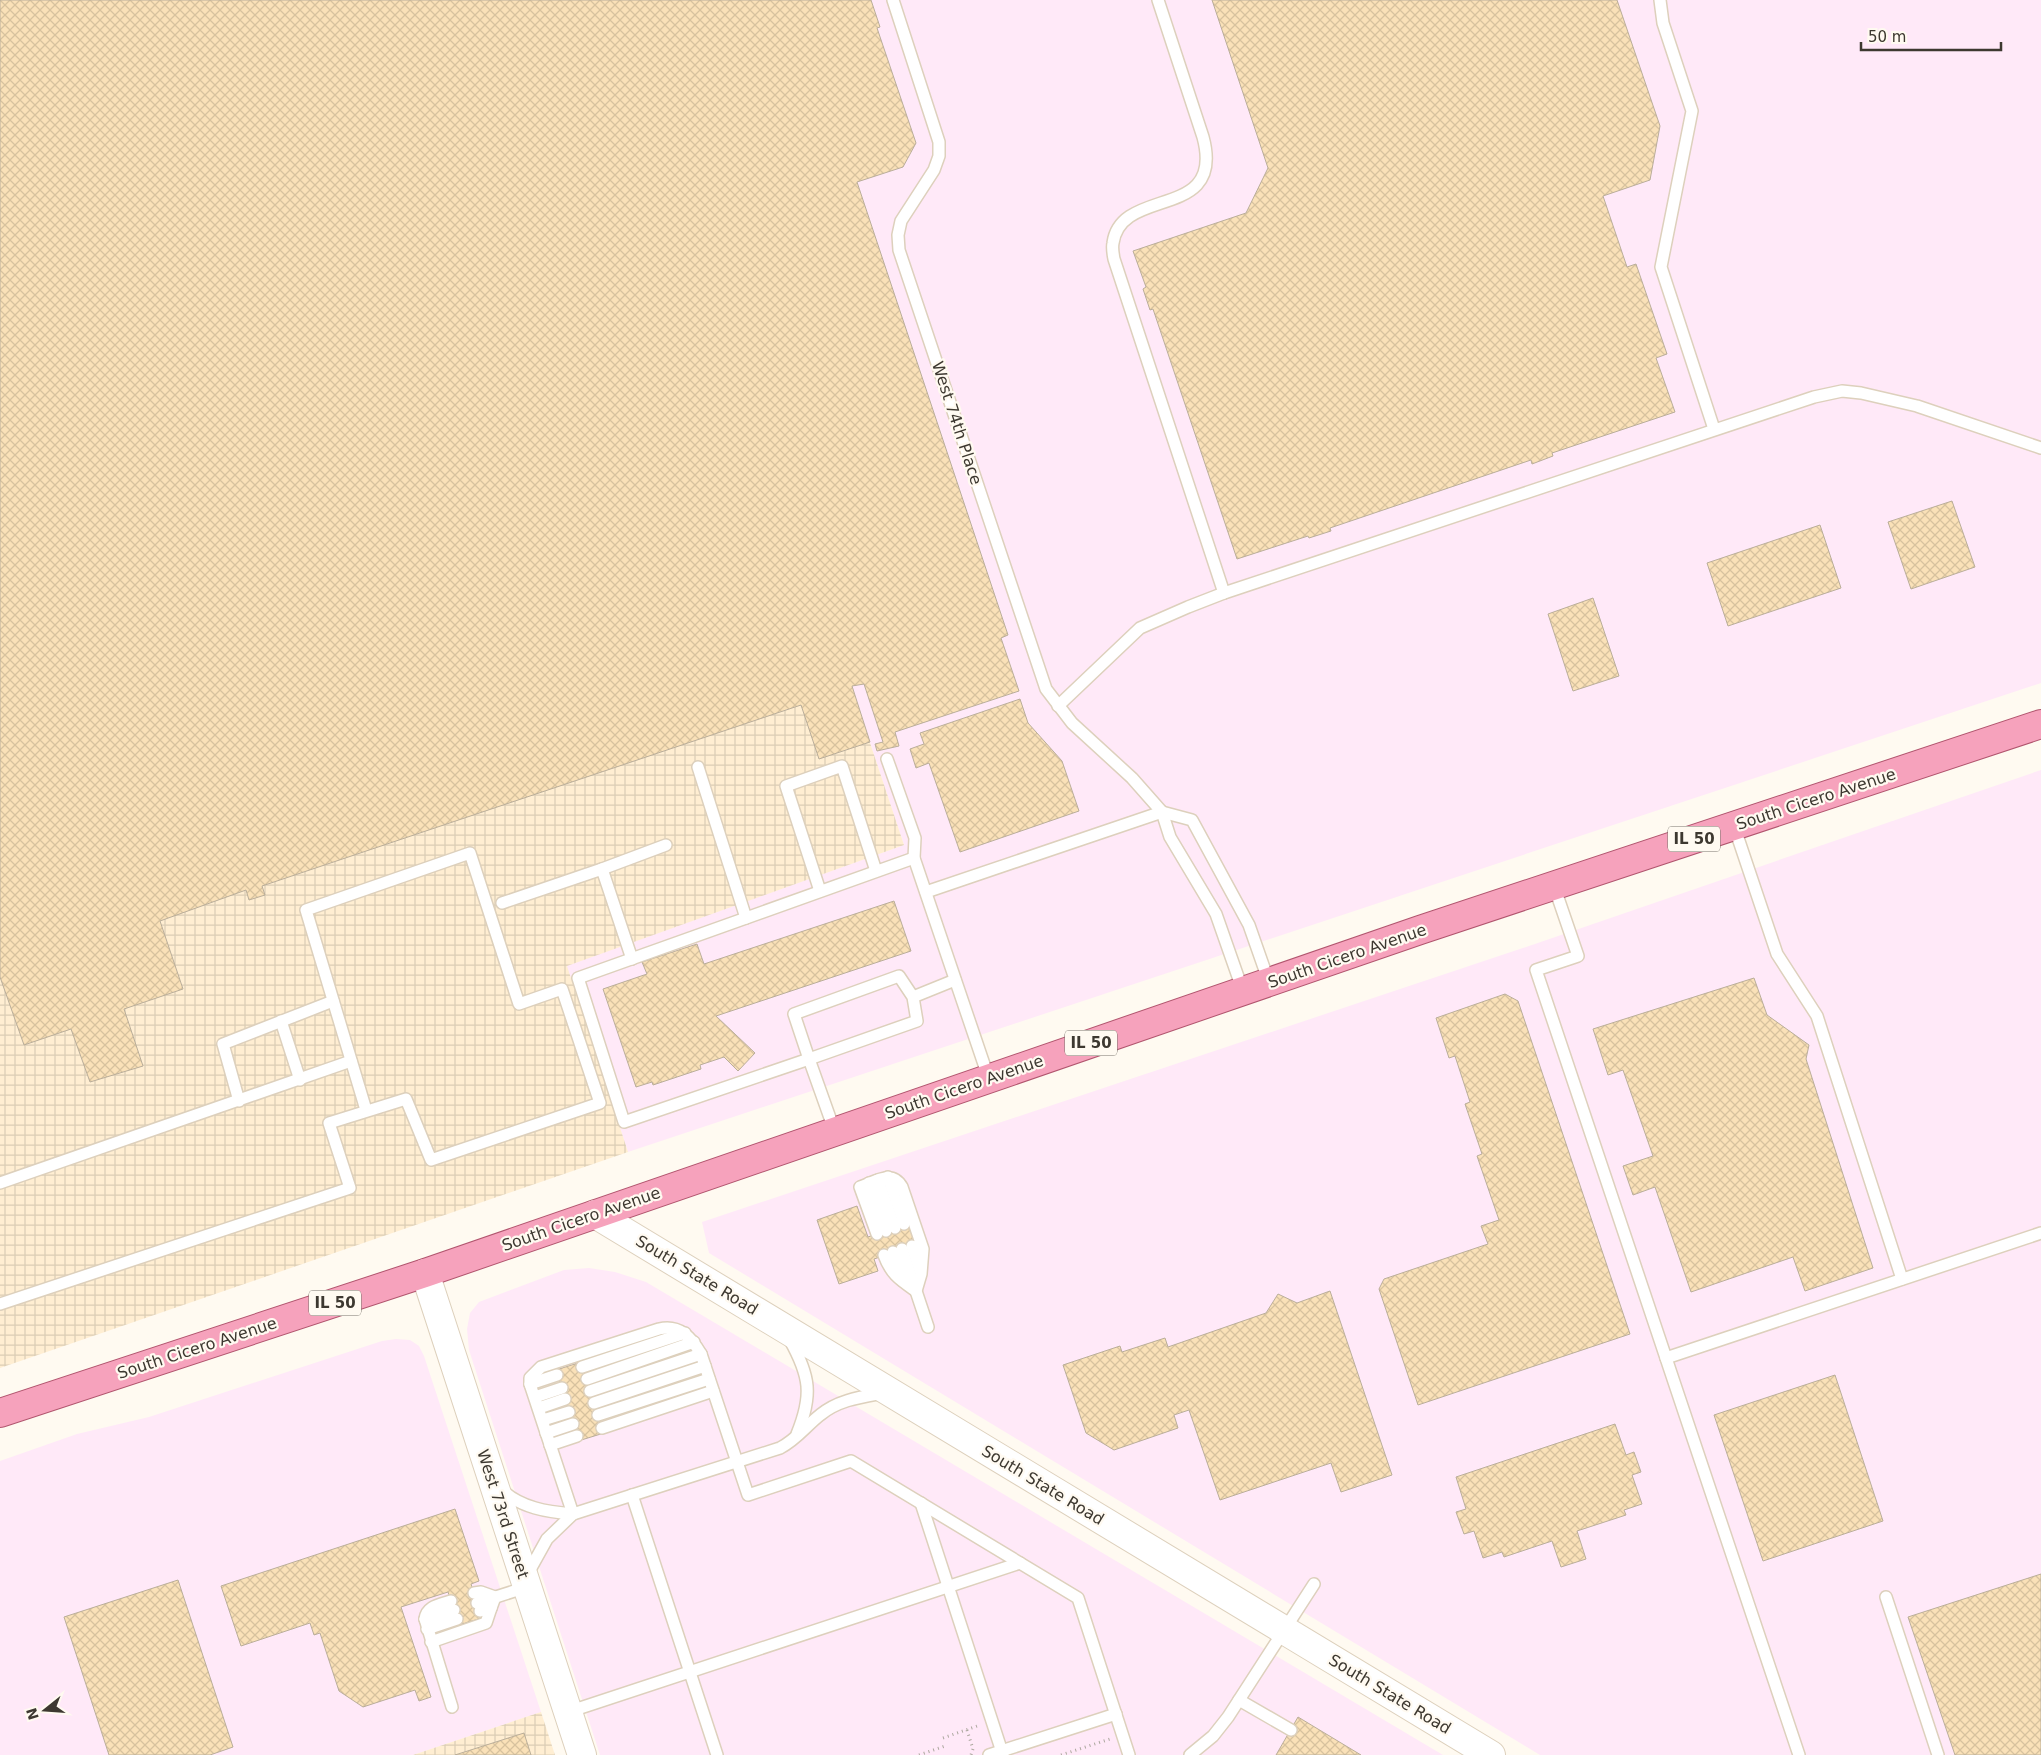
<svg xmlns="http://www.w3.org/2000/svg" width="2041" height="1755" font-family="'DejaVu Sans',sans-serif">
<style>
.commercial{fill:#ffe9f8}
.industrial{fill:url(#industrial-grid)}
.building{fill:url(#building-cross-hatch);stroke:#baae9a}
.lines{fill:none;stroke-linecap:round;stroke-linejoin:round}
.lane-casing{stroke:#ddd0bc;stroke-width:14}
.secondary-casing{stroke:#ddd0bc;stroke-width:30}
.primary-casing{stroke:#b1556e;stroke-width:30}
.path{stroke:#ada89f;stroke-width:3;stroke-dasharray:1 4;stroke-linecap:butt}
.lane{stroke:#fff;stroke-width:11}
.secondary{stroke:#fff;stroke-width:28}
.primary{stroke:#f6a2bc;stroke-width:28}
.labels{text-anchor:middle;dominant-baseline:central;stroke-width:4.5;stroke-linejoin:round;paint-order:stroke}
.shield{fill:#fffaf1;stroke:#77726a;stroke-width:1}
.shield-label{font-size:15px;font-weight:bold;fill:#3d3830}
.street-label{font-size:16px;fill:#3d3830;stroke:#fffaf1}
</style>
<defs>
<pattern id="industrial-grid" width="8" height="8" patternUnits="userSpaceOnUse" patternTransform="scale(1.25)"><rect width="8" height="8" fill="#ffeed2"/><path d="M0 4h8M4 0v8" fill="none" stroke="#dbcdb5"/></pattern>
<pattern id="building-cross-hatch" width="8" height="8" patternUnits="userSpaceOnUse" patternTransform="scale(1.25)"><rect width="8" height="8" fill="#fae1b8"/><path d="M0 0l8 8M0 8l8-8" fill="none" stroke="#d7c29e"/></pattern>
</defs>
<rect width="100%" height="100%" fill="#fffaf1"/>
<g class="commercial">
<polygon points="623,0 2041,0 2041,683 628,1152 566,966 904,845"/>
<polygon points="2041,770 2041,1755 1540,1755 709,1253 702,1222 1523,948"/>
<polygon points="589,1268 615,1272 646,1282 1443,1755 600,1755 469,1350 467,1329 470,1313 479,1302 564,1270"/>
<polygon points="396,1339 410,1340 419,1346 424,1356 541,1712 413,1755 0,1755 0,1461 77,1434 149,1417 382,1341"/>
</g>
<g class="industrial">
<polygon points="0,0 623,0 904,845 567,966 628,1152 0,1368"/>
<polygon points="541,1712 555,1755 413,1755"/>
</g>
<g class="building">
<polygon points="0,0 871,0 880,27 877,28 916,143 903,167 857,182 1008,635 1001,638 1019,691 895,732 899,746 877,751 875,744 883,742 864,684 852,686 870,742 819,759 801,705 262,886 265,895 249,900 246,890 160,921 183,989 124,1009 143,1066 90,1082 71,1029 24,1045 0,977"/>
<polygon points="1212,0 1617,0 1660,126 1650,180 1603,196 1627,267 1636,264 1667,354 1656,358 1675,412 1552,453 1553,456 1532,464 1531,460 1330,528 1331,531 1309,538 1308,536 1237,559 1153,309 1150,310 1143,289 1146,287 1133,251 1246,213 1268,168"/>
<polygon points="1952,501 1975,567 1911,589 1888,522"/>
<polygon points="1820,525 1841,588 1728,626 1707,563"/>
<polygon points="1593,598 1619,676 1573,691 1548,614"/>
<polygon points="1020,699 1028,723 1062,761 1079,811 960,852 929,763 916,768 910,749 924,744 920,733"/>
<polygon points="894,901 911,951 716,1016 755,1053 738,1071 724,1057 700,1065 701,1069 653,1085 652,1082 636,1087 603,989 647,974 642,962 697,944 704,964"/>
<polygon points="1754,978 1767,1015 1809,1045 1806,1059 1873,1268 1805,1291 1793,1257 1691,1292 1655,1187 1633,1195 1623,1166 1653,1156 1623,1070 1608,1075 1593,1029"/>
<polygon points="1505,994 1518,1001 1630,1334 1418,1405 1379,1289 1384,1279 1488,1244 1481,1226 1499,1220 1477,1156 1482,1154 1465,1104 1470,1102 1455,1056 1449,1058 1436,1018"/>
<polygon points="857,1206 868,1237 909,1223 916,1245 874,1259 878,1271 839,1284 817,1220"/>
<polygon points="1330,1291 1392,1475 1341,1492 1331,1463 1220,1500 1189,1410 1174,1415 1178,1428 1114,1450 1086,1433 1063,1365 1120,1346 1122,1352 1165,1338 1168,1347 1266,1313 1278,1294 1297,1303"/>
<polygon points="581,1362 604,1433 578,1441 556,1370"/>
<polygon points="1835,1375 1883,1521 1763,1561 1714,1415"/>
<polygon points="1615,1424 1626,1455 1634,1452 1641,1472 1632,1475 1642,1504 1624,1510 1626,1515 1577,1531 1586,1559 1561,1567 1552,1541 1504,1557 1502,1552 1483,1558 1474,1531 1464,1534 1456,1512 1466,1509 1456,1477"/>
<polygon points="455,1509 479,1581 471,1584 482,1618 459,1625 448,1592 401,1607 431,1697 419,1701 415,1690 363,1707 339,1691 320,1633 314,1635 310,1623 241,1646 221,1586"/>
<polygon points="2041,1574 2041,1755 1955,1755 1908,1617"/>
<polygon points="178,1580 233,1747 210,1755 109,1755 64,1617"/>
<polygon points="1298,1717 1361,1755 1276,1755"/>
<polygon points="524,1733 531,1755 455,1755"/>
</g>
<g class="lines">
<g class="lane-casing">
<g id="lane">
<polyline points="893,0 939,142 939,156 934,170 901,221 898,235 899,250 1046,689 1072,723 1132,778 1162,812 1170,837 1216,914 1243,991"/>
<path d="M 1158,0 L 1203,137 C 1226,222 1121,185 1113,243 C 1112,248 1113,254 1114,259 L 1224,593"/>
<polyline points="1660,0 1663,23 1692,111 1661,267 1714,429"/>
<polyline points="1058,706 1140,628 1188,607 1224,593 1814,397 1842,391 1861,393 1917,406 2041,448"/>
<polyline points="887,759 915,838 914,858 989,1079"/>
<polyline points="698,767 746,918"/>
<polyline points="1162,812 1192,820 1249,925 1269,982"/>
<polyline points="1734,826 1777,954 1817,1016 1902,1279"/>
<polyline points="602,869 666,845"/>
<polyline points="1554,886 1578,956 1536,970 1799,1755"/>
<polyline points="820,891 786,786 842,766 876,871"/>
<polyline points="926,892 1162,812"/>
<polyline points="502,903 602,869 632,959"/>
<polyline points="913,997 899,976 794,1014 809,1059 917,1021 913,997 955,980"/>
<polyline points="281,1021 300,1080"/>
<polyline points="239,1101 223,1044 333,1001"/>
<polyline points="835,1132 809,1059 624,1122 578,978 914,858"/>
<polyline points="888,1177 904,1224"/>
<polyline points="878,1180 895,1228"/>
<polyline points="0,1183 351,1061"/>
<polyline points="869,1183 886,1231"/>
<path d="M 877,1234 L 860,1187 C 875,1182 892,1169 902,1187 L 923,1249 L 921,1274 L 916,1291 C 899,1279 891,1274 884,1255"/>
<polyline points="912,1246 920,1271"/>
<polyline points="902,1249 928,1327"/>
<polyline points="893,1252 903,1281"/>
<polyline points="0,1304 350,1188 329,1123 406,1099 431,1160 600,1103 562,989 519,1004 470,853 306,910 366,1110"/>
<path d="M 790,1340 C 810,1376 813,1395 797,1434"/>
<polyline points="1666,1358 2041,1233"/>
<polyline points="582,1367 685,1333"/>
<polyline points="587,1379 694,1342"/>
<polyline points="530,1384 557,1375"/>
<polyline points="590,1391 701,1354"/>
<polyline points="535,1397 562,1388"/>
<polyline points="594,1403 705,1366"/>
<polyline points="539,1408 565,1399"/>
<polyline points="598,1415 709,1379"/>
<polyline points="543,1420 569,1412"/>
<polyline points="602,1428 713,1391"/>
<polyline points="546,1433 573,1424"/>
<polyline points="550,1445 577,1436"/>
<path d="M 501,1489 C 520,1508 548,1512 573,1514"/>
<polyline points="632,1495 717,1755"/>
<polyline points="921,1503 1003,1755"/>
<path d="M 573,1514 L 530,1384 L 530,1378 L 541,1367 L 659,1329 C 679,1324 691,1337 701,1354 L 748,1495 L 851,1461 L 1078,1598 L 1129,1755"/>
<path d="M 527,1575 L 547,1539 L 573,1514 L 780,1448 C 796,1440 806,1426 820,1415 C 838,1400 861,1397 883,1393"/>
<polyline points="474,1593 481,1592 495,1597 491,1608 480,1611"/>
<polyline points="1886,1597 1938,1755"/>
<path d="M 451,1601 C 439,1605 427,1606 425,1619 L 452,1707"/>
<polyline points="477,1603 527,1587"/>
<polyline points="425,1619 454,1610"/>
<polyline points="427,1629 457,1619"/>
<polyline points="431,1642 486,1623 491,1608"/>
<polyline points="1239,1700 1291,1730"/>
<polyline points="568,1712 1020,1563"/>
<polyline points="989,1755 1116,1714"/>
<polyline points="1190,1755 1213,1736 1228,1717 1314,1584"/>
</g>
</g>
<g class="secondary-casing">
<g id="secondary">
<polyline points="595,1214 1491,1755"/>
<polyline points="425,1273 582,1755"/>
</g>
</g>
<g class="primary-casing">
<polyline id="primary" points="0,1413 425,1273 1420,930 2041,724"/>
</g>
<g class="path">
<polyline points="967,1730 973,1749 971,1755"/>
<polyline points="943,1738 980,1725"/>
<polyline points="919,1755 945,1746"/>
<polyline points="1061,1755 1110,1739"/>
</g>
<use href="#lane" class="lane"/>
<use href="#secondary" class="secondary"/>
<use href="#primary" class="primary"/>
</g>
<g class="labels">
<g class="shield">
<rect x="1668" y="826.5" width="52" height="25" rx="4"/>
<rect x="1065" y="1030.5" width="52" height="25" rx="4"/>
<rect x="309" y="1290.5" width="52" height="25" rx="4"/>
</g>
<g class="shield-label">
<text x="1694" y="839">IL 50</text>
<text x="1091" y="1043">IL 50</text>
<text x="335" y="1303">IL 50</text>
</g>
<g class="street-label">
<text transform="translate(957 423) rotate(72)">West 74th Place</text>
<text transform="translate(1816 799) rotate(-18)">South Cicero Avenue</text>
<text transform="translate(1347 956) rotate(-19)">South Cicero Avenue</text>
<text transform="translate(964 1087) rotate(-19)">South Cicero Avenue</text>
<text transform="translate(581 1219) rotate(-19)">South Cicero Avenue</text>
<text transform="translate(697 1275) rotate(31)">South State Road</text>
<text transform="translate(197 1348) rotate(-18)">South Cicero Avenue</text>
<text transform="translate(1043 1485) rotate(31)">South State Road</text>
<text transform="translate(503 1514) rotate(72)">West 73rd Street</text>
<text transform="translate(1390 1694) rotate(31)">South State Road</text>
</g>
</g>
<g transform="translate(45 1710) rotate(253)" stroke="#fffaf1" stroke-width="4" paint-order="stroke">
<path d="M0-4L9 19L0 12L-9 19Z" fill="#3d3830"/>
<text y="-8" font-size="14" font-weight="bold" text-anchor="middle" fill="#3d3830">N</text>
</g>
<path d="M1861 42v8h140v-8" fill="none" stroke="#3d3830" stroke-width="2.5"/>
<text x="1868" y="42" font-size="15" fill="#3d3830" stroke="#fffaf1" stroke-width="4" paint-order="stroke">50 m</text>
</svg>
